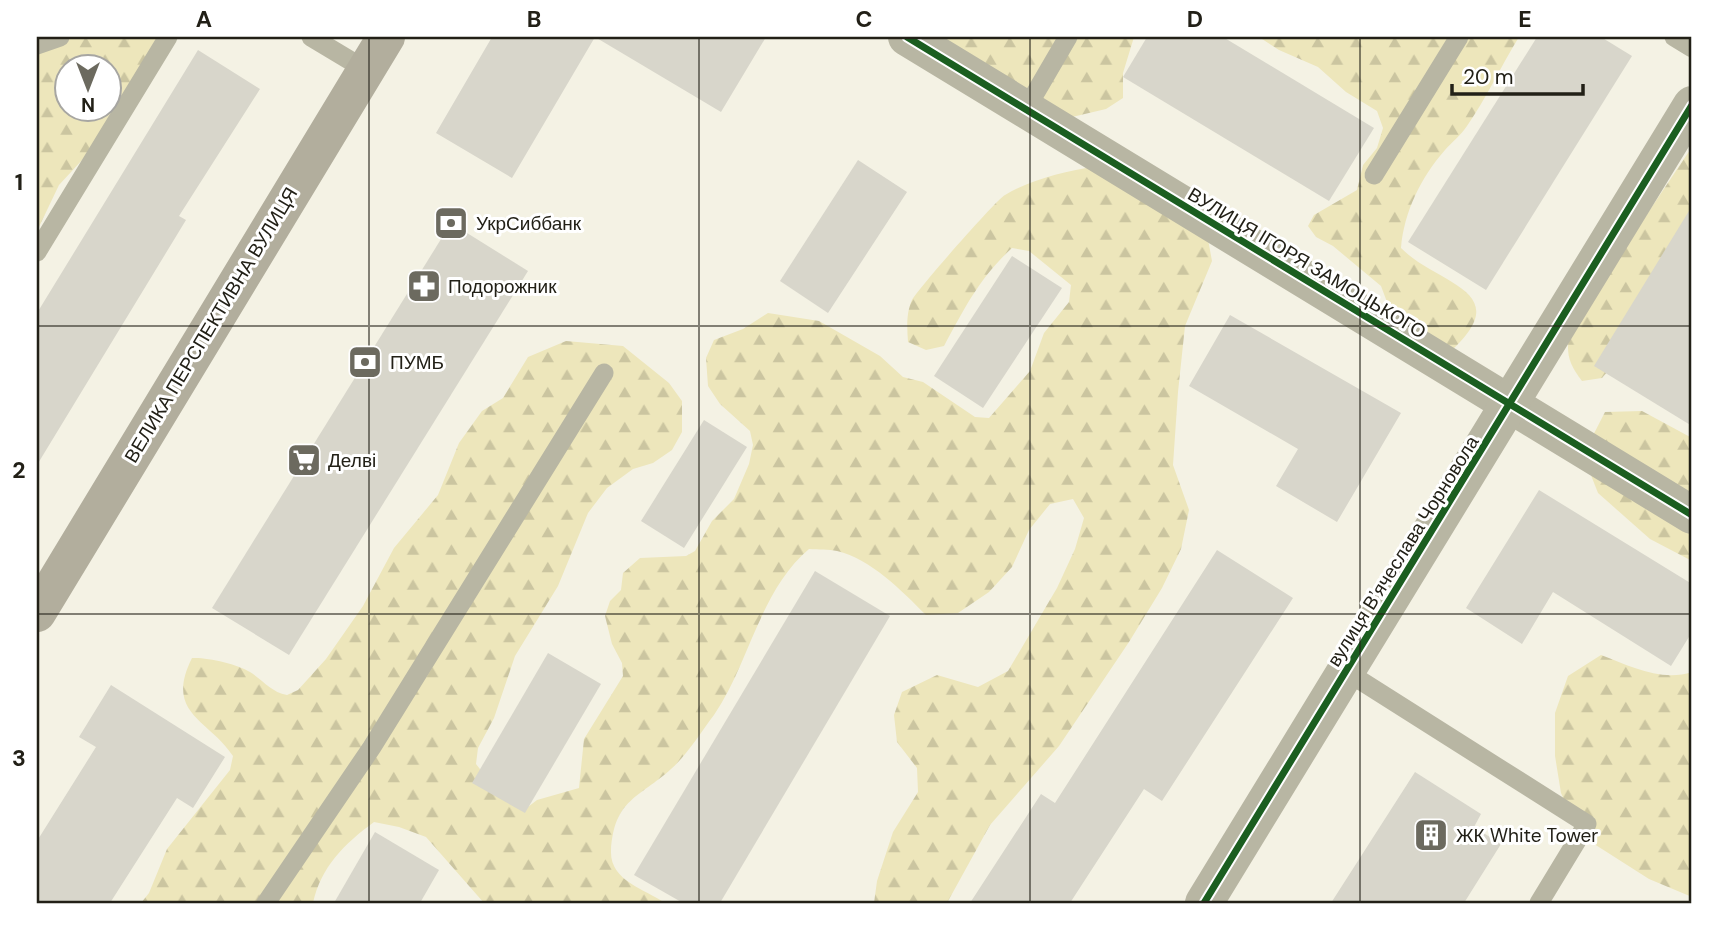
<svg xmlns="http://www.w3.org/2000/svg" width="1729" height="940" font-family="'DM Sans',sans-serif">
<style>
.forest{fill:url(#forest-firs);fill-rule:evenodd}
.building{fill:#d8d6cb}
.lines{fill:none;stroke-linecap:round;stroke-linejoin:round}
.service{stroke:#b8b6a3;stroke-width:19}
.minor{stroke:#b8b6a3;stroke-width:38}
.tertiary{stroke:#b8b6a3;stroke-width:38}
.primary{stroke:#b2ae9d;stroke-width:38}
.cycleway-casing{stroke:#fff;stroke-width:11}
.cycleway{stroke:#1b5e20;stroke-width:7}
.grid{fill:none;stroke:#222017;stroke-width:2;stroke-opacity:0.55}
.labels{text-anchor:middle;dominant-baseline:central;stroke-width:6;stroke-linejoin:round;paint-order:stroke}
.poi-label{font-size:19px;fill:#222017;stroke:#fff;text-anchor:start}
.street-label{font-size:19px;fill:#222017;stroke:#fff}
.neatline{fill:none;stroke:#222017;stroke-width:2.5}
.grid-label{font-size:23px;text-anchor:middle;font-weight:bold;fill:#222017}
</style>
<defs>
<pattern id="forest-firs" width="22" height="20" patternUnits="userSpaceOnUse" patternTransform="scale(1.75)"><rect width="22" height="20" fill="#ede6bb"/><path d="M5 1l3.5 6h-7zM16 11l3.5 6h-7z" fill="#cbc5a0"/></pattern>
</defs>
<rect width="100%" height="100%" fill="#f4f2e4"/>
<g class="forest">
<path d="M 37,37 L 177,37 L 108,132 L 59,185 L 37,231 ZM 66,66 L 108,66 L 108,108 L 66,108 Z"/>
<polygon points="940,37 1134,37 1123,73 1123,98 1106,109 1072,117"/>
<path d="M 1259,37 L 1519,37 C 1501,66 1486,99 1467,126 C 1461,135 1452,142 1445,150 C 1421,177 1404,212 1401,248 C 1437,285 1517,290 1451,351 L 1390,310 L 1381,286 L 1333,246 L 1316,237 L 1308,226 L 1314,215 L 1357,190 L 1363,165 L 1377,148 L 1383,128 L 1377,111 L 1346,92 L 1318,67 L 1279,50 Z"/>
<path d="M 1692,147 L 1692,241 L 1608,371 L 1602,378 L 1582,381 C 1567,362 1566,351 1570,329 Z"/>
<path d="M 1097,166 L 1205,223 L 1212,261 L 1185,326 L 1178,392 L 1173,465 L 1189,510 L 1181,549 L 1162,588 L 1129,642 L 1059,746 L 990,825 L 947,903 L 874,903 L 877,881 L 893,832 L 918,792 L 917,768 L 897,742 L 894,715 L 902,692 L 937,675 L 978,687 L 1008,671 L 1057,588 L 1075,549 L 1084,518 L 1073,499 L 1050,504 L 1029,530 L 1012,567 L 989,592 L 958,613 L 926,615 C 902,591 871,559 837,551 C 829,549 818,550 809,549 C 760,590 749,664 714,715 C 701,732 687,755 671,769 C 639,798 614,799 611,851 C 610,881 645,889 665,903 L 484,903 L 426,837 L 399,827 L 374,822 C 344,844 321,867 313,903 L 141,903 L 149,893 L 167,849 L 230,770 L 233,756 C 209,719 164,714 192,658 C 207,657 237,664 250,672 C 264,681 271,692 287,695 L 298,690 L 326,659 L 363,606 L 394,548 L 438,495 L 459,443 L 482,411 L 503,398 L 528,357 L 566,341 L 623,346 L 669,383 L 682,401 L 682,432 L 672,450 L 653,463 L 633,469 L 607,488 L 588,513 L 558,586 L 515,656 L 494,718 L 478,748 L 476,764 L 487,778 L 524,810 L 537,800 L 579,788 L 584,739 L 623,676 L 622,663 L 612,644 L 605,616 L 610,601 L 621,590 L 623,573 L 640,558 L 686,556 L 695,551 L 712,521 L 734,499 L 749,464 L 753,445 L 750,431 L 720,404 L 708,386 L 706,358 L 714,340 L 743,329 L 768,313 L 819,321 L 880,356 L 903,377 L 923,382 L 975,417 L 989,418 L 1030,371 L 1044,333 L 1069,302 L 1071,285 L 1029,251 L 1012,248 C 980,277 964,309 944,346 L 926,350 L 908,342 C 907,328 906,313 912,300 C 917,290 996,200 1005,195 C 1034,178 1064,172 1097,166 Z"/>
<polygon points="1642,411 1692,438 1692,561 1650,539 1598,493 1583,455 1605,412"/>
<path d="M 1601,655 C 1630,666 1661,682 1692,672 L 1692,897 L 1649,879 L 1580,835 L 1561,793 L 1555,756 L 1555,713 L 1568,676 Z"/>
</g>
<g class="building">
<polygon points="492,37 766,37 721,112 595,37 512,178 436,133"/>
<polygon points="1147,37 1223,37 1374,128 1329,201 1123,77"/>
<polygon points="1537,37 1601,37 1632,56 1486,290 1408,242"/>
<polygon points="198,50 260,89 179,216 186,220 37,465 37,313"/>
<polygon points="858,160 907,192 828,313 780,281"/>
<polygon points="1692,206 1692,426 1594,366"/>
<polygon points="451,223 528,271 289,655 212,608"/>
<polygon points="1012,256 1062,288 983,408 934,376"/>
<polygon points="1230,315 1401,413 1337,522 1276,486 1298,449 1189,386"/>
<polygon points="704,420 747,447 684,548 641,521"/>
<polygon points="1539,490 1692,584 1692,632 1671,666 1553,592 1522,644 1466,608"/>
<polygon points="1217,550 1293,598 1162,801 1144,789 1070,903 970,903 1041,794 1055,803"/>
<polygon points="815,571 890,616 720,903 683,903 634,875"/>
<polygon points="548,653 601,684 525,813 472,783"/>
<polygon points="111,685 225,757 193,808 177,798 110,903 37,903 37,841 96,747 79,737"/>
<polygon points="1415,772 1481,814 1474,827 1501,844 1464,903 1331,903"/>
<polygon points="375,832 439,870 420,903 334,903"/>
</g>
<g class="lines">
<g class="service">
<polyline points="311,37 366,70"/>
<polyline points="1674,37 1692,48"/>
<polyline points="37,45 60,37"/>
<polyline points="1026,109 1068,37"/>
<polyline points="1374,175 1459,37"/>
<polyline points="37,252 168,37"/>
<polyline points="1347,672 1587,824 1539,903"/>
<polyline points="266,903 372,747 604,373"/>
</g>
<polyline class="minor" points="907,37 1692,515"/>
<polyline class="tertiary" points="1204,903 1692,105"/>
<polyline class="primary" points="37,613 386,37"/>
<g class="cycleway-casing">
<g id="cycleway">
<polyline points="907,37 1692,515"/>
<polyline points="1204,903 1692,105"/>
</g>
</g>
<use href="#cycleway" class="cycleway"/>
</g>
<path class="grid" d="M 369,37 L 369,903M 699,37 L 699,903M 1030,37 L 1030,903M 1360,37 L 1360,903M 37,326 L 1692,326M 37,614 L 1692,614"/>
<defs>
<g id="bank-square" transform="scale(1.75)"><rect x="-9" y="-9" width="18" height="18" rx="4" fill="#6c6a5f" stroke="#fff"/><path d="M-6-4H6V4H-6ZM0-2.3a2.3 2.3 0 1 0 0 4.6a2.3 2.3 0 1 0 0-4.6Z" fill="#fff"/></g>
<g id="pharmacy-square" transform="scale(1.75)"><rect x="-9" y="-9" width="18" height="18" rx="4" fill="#6c6a5f" stroke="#fff"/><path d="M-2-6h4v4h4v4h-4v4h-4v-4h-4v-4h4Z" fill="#fff"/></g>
<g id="supermarket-square" transform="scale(1.75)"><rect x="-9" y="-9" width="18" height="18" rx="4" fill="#6c6a5f" stroke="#fff"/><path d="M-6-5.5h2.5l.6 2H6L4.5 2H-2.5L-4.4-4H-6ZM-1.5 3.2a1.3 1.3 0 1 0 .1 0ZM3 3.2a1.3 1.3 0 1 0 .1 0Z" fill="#fff"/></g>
<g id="building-square" transform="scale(1.75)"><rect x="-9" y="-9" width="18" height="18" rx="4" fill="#6c6a5f" stroke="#fff"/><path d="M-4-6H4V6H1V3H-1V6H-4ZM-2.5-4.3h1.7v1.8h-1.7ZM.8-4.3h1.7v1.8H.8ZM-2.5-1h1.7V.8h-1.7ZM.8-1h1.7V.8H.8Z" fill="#fff"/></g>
</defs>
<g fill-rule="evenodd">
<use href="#bank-square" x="451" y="223"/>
<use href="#pharmacy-square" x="424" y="286"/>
<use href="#bank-square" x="365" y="362"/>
<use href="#supermarket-square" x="304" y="460"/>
<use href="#building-square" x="1431" y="835"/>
</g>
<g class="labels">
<g class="poi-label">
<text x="476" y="223">УкрСиббанк</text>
<text x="448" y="286">Подорожник</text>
<text x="390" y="362">ПУМБ</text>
<text x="328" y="460">Делві</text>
<text x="1456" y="835">ЖК White Tower</text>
</g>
<g class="street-label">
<text transform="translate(1307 263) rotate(31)">ВУЛИЦЯ ІГОРЯ ЗАМОЦЬКОГО</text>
<text transform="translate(211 325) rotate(-59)">ВЕЛИКА ПЕРСПЕКТИВНА ВУЛИЦЯ</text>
<text transform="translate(1403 551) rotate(-58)">вулиця Вʼячеслава Чорновола</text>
</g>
</g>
<rect width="1729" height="940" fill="none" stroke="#ffffff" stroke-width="77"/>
<g transform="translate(88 88) rotate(180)"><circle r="33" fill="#ffffff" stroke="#a7a6a2" stroke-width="2"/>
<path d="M0-5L12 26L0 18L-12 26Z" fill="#6c6a5f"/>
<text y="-10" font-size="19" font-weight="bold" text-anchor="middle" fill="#222017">N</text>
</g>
<path d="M1452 84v10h131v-10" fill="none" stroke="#222017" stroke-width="3.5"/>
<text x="1463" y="84" font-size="21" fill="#222017" stroke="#ffffff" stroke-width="5" paint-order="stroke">20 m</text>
<rect x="38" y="38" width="1652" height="864" class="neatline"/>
<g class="grid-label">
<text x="204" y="27">A</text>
<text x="534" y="27">B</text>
<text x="864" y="27">C</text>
<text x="1195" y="27">D</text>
<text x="1525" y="27">E</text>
<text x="19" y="190">1</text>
<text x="19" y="478">2</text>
<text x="19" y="766">3</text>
</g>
</svg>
